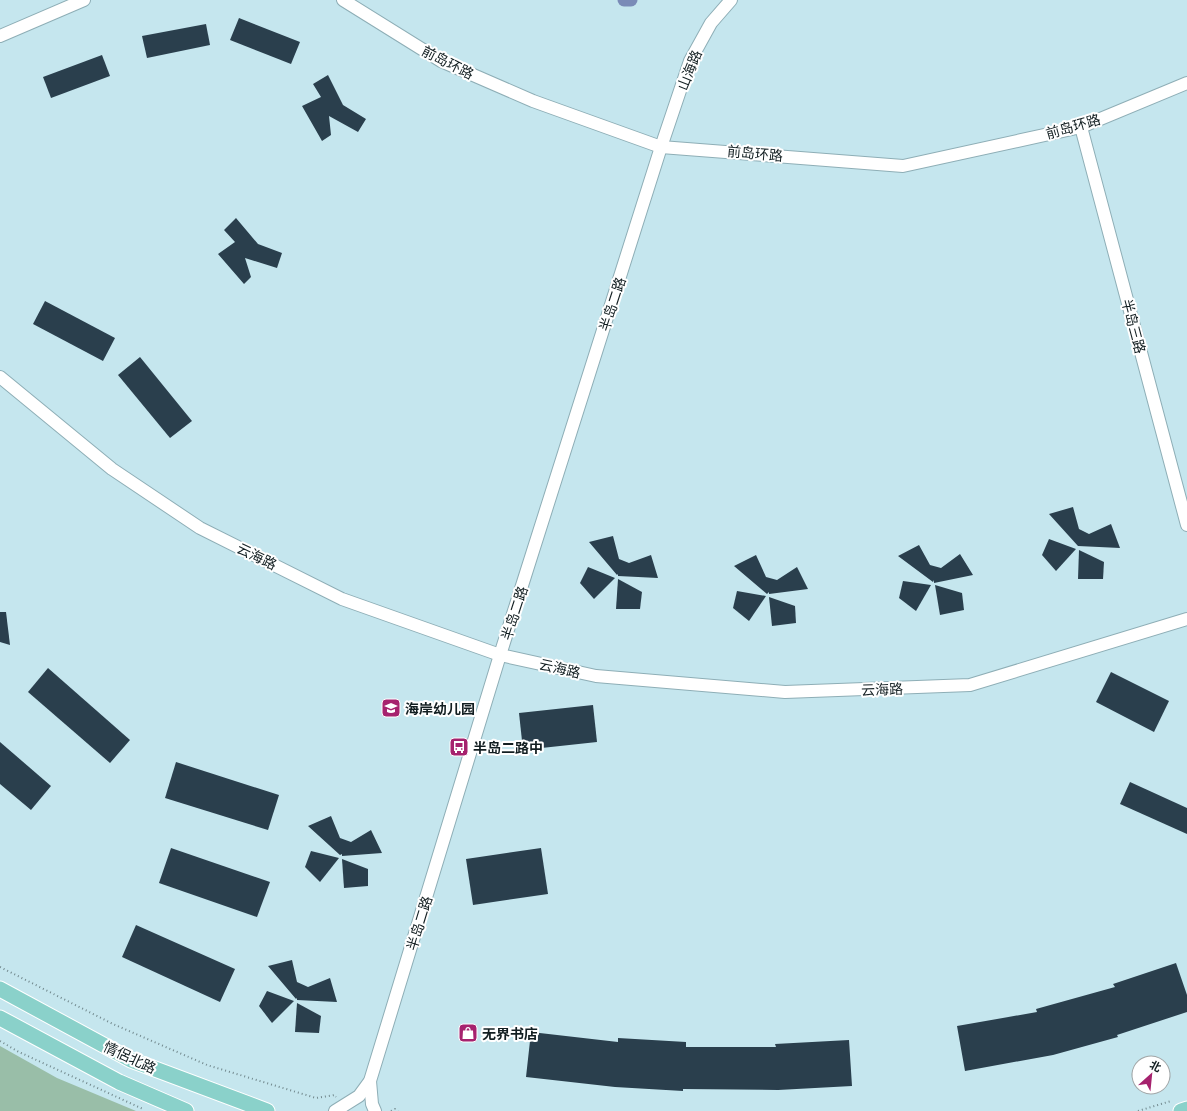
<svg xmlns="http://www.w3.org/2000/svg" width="1187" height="1111" font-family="'Exo 2','Noto Sans SC',sans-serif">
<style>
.green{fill:#99bea8}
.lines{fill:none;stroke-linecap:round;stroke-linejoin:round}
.canal{stroke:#7a8bb7;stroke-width:13}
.building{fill:#2a3f4d}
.minor-casing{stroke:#8eaeb6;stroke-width:14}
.major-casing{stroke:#fff;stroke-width:17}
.path{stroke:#72898e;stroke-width:2;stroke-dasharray:1 3;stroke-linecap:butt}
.minor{stroke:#fff;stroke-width:12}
.major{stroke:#8ad1ca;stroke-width:15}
.labels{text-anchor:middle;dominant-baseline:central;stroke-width:4;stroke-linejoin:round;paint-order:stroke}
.street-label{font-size:14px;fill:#121e21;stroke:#fff}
.poi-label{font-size:14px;font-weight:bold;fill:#121e21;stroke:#fff;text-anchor:start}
</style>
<rect width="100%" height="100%" fill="#c5e6ee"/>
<polygon class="green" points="0,1046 57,1078 136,1111 0,1111"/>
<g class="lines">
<polyline class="canal" points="624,0 631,0"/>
</g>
<g class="building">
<polygon points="239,18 300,42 291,64 230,40"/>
<polygon points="206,24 210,45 147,58 142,36"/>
<polygon points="102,55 110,76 51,98 43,77"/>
<polygon points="328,75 343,105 366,119 358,132 329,116 331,135 322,141 302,106 321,97 313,84"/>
<polygon points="236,218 258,244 282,253 277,268 245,258 251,277 244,284 218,254 235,242 224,230"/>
<polygon points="45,301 115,338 103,361 33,324"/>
<polygon points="140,357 192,421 170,438 118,375"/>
<polygon points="1073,507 1079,529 1089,534 1111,524 1120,548 1078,546 1049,514"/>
<polygon points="613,536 619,559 629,563 651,555 658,578 618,576 618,574 617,575 589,542"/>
<polygon points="1049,539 1076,549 1056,571 1042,555"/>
<polygon points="919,545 930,565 941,568 960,554 973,575 934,583 934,580 933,582 898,556"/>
<polygon points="1079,550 1104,562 1103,579 1078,579"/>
<polygon points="756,555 766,577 777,580 797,567 808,589 769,594 769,592 767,594 734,566"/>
<polygon points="588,567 615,578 594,599 580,583"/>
<polygon points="618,579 642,592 640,609 616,609"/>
<polygon points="903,581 931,585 916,611 899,598"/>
<polygon points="935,585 962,593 964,610 940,615"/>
<polygon points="737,591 766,596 749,621 733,608"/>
<polygon points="769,597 795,606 796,623 772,626"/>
<polygon points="0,612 6,612 10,645 0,642"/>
<polygon points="48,668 130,740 110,763 28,692"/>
<polygon points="1111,672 1169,701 1154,732 1096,702"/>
<polygon points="593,705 597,742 523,750 519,713"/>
<polygon points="0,742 51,786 31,810 0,784"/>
<polygon points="176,762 279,795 268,830 165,798"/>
<polygon points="1130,782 1187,808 1187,834 1120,804"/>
<polygon points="331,816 340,838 351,842 371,830 382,853 342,856 342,854 340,855 308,826"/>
<polygon points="171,848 270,882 257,917 159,883"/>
<polygon points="541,848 548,894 473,905 466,859"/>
<polygon points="311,851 339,858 320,882 305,867"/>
<polygon points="342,859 368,869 368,886 344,888"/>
<polygon points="136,925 235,969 220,1002 122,957"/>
<polygon points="292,960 297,982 308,987 330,978 337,1002 297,1000 297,998 296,999 268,966"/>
<polygon points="1176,963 1187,995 1187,1012 1117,1035 1118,1037 1053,1055 965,1071 957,1026 1037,1012 1036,1009 1115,987 1113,984"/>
<polygon points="267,991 294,1001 272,1023 259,1006"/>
<polygon points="297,1003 321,1016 319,1033 295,1032"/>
<polygon points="531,1032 618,1042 618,1038 686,1042 686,1047 776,1047 775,1044 849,1040 852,1086 778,1090 683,1089 683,1091 615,1087 526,1077"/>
</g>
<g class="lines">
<g class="minor-casing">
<g id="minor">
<polyline points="343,0 441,61 533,101 661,147 903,166 1081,127 1187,83"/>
<polyline points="0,36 84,0"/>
<polyline points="1081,127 1187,525"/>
<polyline points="0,377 112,469 200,528 342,599 500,655 596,676 785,692 970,685 1187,619"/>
<polyline points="370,1081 372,1104 375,1111"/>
<polyline points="335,1111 359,1096 370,1081 500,655 661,147 690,61 711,23 731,0"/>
</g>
</g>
<g class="major-casing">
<g id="major">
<polyline points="0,989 131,1060 267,1111"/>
<polyline points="0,1018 119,1082 186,1111"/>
<polyline points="1181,1111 1187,1109"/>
</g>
</g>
<g class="path">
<polyline points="0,967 113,1024 207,1065 316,1098 335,1095 336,1097"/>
<polyline points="0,1041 19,1052 143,1109"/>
<polyline points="391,1111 395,1109 398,1111"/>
<polyline points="1138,1111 1171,1101"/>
</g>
<use href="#minor" class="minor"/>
<use href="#major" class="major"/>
</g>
<defs>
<g id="school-square" transform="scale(1)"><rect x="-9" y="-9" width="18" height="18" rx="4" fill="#a6226e" stroke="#fff"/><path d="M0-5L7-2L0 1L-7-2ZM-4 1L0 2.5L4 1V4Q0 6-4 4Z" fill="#fff"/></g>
<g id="bus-square" transform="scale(1)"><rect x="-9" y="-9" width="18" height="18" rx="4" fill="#a6226e" stroke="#fff"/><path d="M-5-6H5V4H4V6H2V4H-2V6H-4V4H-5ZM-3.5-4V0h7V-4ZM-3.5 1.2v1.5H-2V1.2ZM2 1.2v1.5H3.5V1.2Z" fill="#fff"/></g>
<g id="shop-square" transform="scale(1)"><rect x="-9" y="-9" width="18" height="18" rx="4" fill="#a6226e" stroke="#fff"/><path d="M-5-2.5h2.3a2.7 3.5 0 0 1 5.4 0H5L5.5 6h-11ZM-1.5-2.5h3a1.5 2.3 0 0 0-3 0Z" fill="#fff"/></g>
</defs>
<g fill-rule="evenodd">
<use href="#school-square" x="391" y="708"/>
<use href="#bus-square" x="459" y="747"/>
<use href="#shop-square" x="468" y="1033"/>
</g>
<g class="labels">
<g class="street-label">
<text transform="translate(448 62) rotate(27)">前岛环路</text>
<text transform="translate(689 70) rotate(-68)">山海路</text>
<text transform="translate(1073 126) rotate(-16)">前岛环路</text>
<text transform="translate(755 153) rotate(5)">前岛环路</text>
<text transform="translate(612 304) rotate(-72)">半岛二路</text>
<text transform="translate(1134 326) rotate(75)">半岛三路</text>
<text transform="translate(257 556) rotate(26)">云海路</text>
<text transform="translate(514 613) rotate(-72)">半岛二路</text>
<text transform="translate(560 668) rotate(13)">云海路</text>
<text transform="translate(882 689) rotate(-2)">云海路</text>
<text transform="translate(419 923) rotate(-73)">半岛二路</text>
<text transform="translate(130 1057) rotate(25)">情侶北路</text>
</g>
<g class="poi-label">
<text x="405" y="708">海岸幼儿园</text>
<text x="473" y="747">半岛二路中</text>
<text x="482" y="1033">无界书店</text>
</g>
</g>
<g transform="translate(1151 1075) rotate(27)"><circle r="19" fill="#ffffff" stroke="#a0a5a6"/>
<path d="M0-3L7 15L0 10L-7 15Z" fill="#a6226e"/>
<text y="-6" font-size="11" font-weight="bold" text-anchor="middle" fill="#121e21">北</text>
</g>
</svg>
